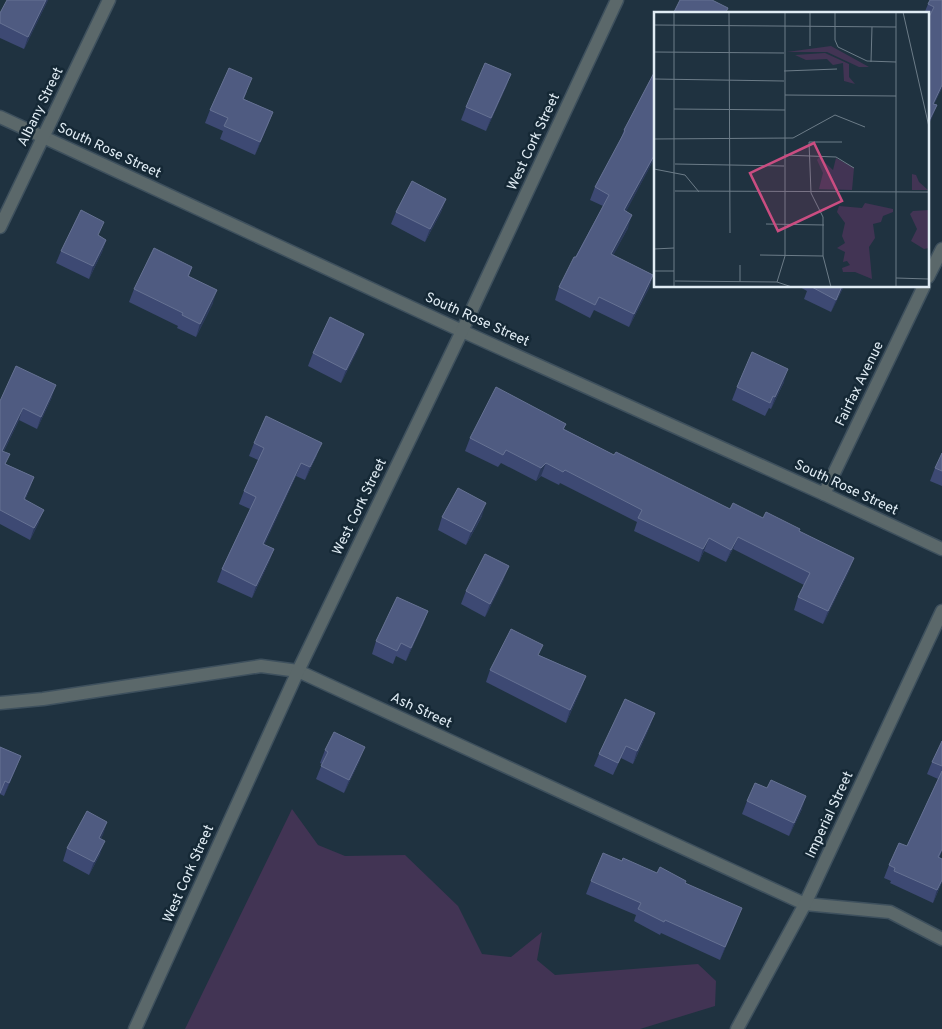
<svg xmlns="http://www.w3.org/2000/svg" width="942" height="1029" font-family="Overpass,sans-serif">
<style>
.green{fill:#423454}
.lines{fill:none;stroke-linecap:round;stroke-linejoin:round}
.minor-casing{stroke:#3e505d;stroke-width:15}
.minor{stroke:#5b686a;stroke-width:12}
.wall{fill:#3d4973}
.shaded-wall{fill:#2a3959}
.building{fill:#4f5b81;stroke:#667293}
.labels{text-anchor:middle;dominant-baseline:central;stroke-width:5;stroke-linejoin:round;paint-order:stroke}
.street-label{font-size:14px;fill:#e0ecf4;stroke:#152835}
.inset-road{fill:none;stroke:#6c7c88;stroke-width:1}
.view{fill:#ca4d81;fill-opacity:0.15;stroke:#ca4d81;stroke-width:2.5}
.inset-edge{fill:none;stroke:#e0ecf4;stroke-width:2.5}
</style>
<rect width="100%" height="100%" fill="#1f3240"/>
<polygon class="green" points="292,809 318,845 345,856 405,855 458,906 482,954 511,957 542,932 537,960 555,975 698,964 716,981 715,1006 640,1029 185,1029"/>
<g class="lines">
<g class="minor-casing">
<g id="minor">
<polyline points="0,117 462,331 824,494 942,549"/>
<polyline points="0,227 109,0"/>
<polyline points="928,277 942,249"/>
<polyline points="824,494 924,286"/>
<polyline points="0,703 43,699 261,666 298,671 805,904 890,912 942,939"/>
<polyline points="135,1029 298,671 462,331 617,0"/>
<polyline points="737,1029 805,904 942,611"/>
</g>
</g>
<use href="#minor" class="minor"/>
</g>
<g class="wall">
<polygon points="48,0 24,49 0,38 0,13"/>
<polygon points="942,0 942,88 934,104 937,105 928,126 928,14 924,14 928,4"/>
<polygon points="656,69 656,162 655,163 653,161 626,211 628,228 613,255 653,275 649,288 629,327 594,310 590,318 555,300 559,287 603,206 590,200 595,187 620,141 624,130"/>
<polygon points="511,74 506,87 486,131 461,120 466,107"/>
<polygon points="247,91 244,99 273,112 268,125 255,155 220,139 223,131 205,123 210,110"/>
<polygon points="446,199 441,212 425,242 391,224 396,212"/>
<polygon points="99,236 106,240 102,252 89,279 56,263 61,251"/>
<polygon points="192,267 189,276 213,303 196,337 177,328 178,326 129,302 134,289"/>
<polygon points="798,286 844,286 831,312 804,299 807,291"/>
<polygon points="364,334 359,347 341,383 308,366 313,353"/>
<polygon points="784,382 771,409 769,408 765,416 732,400 737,387"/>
<polygon points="52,397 37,429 19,420 4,451 6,464 34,477 25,500 39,522 30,540 0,524 0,401"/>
<polygon points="566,424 564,429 614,455 730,509 763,518 799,531 854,558 849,571 823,624 794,610 798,597 804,585 733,549 726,562 704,551 699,562 634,531 637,522 560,483 559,485 541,476 536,481 501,463 498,467 465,451 470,438"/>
<polygon points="254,443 317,455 305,480 296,476 264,545 274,549 269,562 252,598 217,582 222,569 250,509 239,504 244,491 258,460 249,456"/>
<polygon points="942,453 942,486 930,481 935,468"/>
<polygon points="482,516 466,545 438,530 442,517"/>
<polygon points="504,579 485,617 461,604 466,591"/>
<polygon points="428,611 423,624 406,661 396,656 393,664 372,654 376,641"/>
<polygon points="539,655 586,676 581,689 566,723 486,682 490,670"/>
<polygon points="655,713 650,726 633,764 621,758 613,775 594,766 599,754"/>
<polygon points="942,741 942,851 939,858 942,859 942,882 933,903 890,883 891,881 884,878 889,865 907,846 938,779 927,774 932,762"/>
<polygon points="0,747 21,756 4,796 0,794 0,795"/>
<polygon points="325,750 360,760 344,793 316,779 322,764 320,763"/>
<polygon points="747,801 802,809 789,836 742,814"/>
<polygon points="107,822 101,839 100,854 89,875 63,861 67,848"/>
<polygon points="622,861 685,883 737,921 720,960 661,933 660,935 634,921 636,915 586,894 591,881"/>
</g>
<g class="shaded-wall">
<polygon points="46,0 48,0 24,49 28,37"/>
<polygon points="511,74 506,87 486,131 491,118"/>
<polygon points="942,85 942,88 928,116 933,104"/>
<polygon points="937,105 932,118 928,126 928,123"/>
<polygon points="273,112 268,125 255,155 260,142"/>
<polygon points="656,152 653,161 620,223 624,210"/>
<polygon points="446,199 441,212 425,242 430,229"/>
<polygon points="632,215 628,228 607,267 611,254"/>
<polygon points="106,240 102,252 89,279 93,266"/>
<polygon points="653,275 649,288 629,327 634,314"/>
<polygon points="842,286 844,286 831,312 836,300"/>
<polygon points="217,290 213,303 196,337 200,324"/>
<polygon points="364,334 359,347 341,383 346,370"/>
<polygon points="788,369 784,382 771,409 775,397"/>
<polygon points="56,385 52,397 37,429 41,417"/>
<polygon points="23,408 19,420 0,459 2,451"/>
<polygon points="322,443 317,455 305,480 310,467"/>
<polygon points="301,463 296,476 259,557 263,544"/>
<polygon points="546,463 541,476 536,481 541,468"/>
<polygon points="34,477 30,489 20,511 24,499"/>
<polygon points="486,503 482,516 466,545 471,532"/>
<polygon points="44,510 39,522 30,540 34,528"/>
<polygon points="738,537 733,549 726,562 731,550"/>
<polygon points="709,538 704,551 699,562 703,549"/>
<polygon points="274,549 269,562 252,598 256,586"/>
<polygon points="854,558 849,571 823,624 828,611"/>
<polygon points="509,566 504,579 485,617 490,604"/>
<polygon points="428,611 423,624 406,661 411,648"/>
<polygon points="586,676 581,689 566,723 570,710"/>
<polygon points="655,713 650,726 633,764 637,751"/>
<polygon points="365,747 360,760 344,793 349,780"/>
<polygon points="21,756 16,769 4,796 9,783"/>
<polygon points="806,796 802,809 789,836 794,823"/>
<polygon points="107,822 103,835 94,851 99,838"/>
<polygon points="105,841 100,854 89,875 94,862"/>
<polygon points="942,880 942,882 933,903 937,890"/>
<polygon points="742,908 737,921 720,960 725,947"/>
</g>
<g class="building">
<polygon points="7,0 46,0 28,37 0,23 0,13"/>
<polygon points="680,0 712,0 728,8 725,14 673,14"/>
<polygon points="930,0 942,0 942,85 933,104 937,105 928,123 928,19 934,7 928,4"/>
<polygon points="485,63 511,74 491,118 466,107"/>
<polygon points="229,68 252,78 243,99 273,112 260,142 224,126 228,118 210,110"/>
<polygon points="656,69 656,152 624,210 632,215 611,254 653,275 634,314 599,297 595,305 559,287 574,257 576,257 609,195 595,187 625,131 624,130"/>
<polygon points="412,181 446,199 430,229 396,212"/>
<polygon points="81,210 104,222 98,235 106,240 93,266 61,251"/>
<polygon points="154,248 192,267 188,276 217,290 200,324 182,315 183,313 134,289"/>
<polygon points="810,286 842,286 836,300"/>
<polygon points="330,317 364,334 346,370 313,353"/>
<polygon points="752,352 788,369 775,397 773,396 770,403 737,387"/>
<polygon points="16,366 56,385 41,417 23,408 2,451 10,454 5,464 34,477 24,499 44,510 34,528 0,510 0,401"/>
<polygon points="496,387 566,424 563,429 614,455 616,452 730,509 733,503 763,518 766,512 800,529 799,531 854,558 828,611 798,597 810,573 738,537 731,550 709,538 703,549 638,518 642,510 565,470 563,472 546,463 541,468 506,450 503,455 470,438"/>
<polygon points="266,416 322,443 310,467 301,463 263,544 274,549 256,586 222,569 256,497 244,491 264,448 254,443"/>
<polygon points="942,453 942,471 935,468"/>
<polygon points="458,488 486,503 471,532 442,517"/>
<polygon points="485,554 509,566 490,604 466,591"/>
<polygon points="397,597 428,611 411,648 401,643 397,651 376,641"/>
<polygon points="511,629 543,645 538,655 586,676 570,710 490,670"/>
<polygon points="625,699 655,713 637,751 626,746 618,763 599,754"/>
<polygon points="334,732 365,747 349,780 321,766 328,752 325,750"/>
<polygon points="942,741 942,766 932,762"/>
<polygon points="0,747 21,756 9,783 5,781 0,793"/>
<polygon points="942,771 942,849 938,857 942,859 942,880 937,890 894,871 895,868 889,865 899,843 907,846"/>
<polygon points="771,780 806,796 794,823 747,801 755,783 767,788"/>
<polygon points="87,811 107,822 99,838 105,841 94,862 67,848"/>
<polygon points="603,853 622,861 623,858 657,873 660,867 686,881 685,883 742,908 725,947 665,920 664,922 638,909 641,903 591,881"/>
</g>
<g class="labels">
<g class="street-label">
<text transform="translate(41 107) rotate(-64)">Albany Street</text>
<text transform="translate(534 142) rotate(-65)">West Cork Street</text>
<text transform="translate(109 151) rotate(25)">South Rose Street</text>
<text transform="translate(477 320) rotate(24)">South Rose Street</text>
<text transform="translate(860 384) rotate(-64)">Fairfax Avenue</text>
<text transform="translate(846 488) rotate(25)">South Rose Street</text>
<text transform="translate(360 507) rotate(-64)">West Cork Street</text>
<text transform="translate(421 711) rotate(25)">Ash Street</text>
<text transform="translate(830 815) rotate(-65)">Imperial Street</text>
<text transform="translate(189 874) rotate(-66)">West Cork Street</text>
</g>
</g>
<g transform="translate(654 12)">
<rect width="275" height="275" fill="#1f3240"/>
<path d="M 177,34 L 215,55 L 205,55 L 173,40 L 133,40 ZM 171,41 L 195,52 L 195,65 L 201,72 L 190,69 L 189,51 L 179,53 L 173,47 L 152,48 L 141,43 ZM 165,145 L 179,158 L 182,146 L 200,156 L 198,178 L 165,177 L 169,161 L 163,148 ZM 258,162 L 262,163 L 265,170 L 274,178 L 258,178 ZM 211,191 L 239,197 L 239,200 L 229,204 L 227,210 L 219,212 L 221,226 L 215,235 L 218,267 L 201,260 L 189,260 L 188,256 L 196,253 L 193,249 L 189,250 L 191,240 L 183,236 L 191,231 L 188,224 L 191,211 L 183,200 L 185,194 L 208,196 ZM 275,198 L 275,236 L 270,237 L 257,229 L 263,217 L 256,202 L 259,199 Z" fill="#423454"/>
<path class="inset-road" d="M 20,0 L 20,275M 75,0 L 76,221M 156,0 L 156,34M 181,0 L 181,28 L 184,35 L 213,49 L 242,50M 242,0 L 242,275M 249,0 L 275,115M 0,13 L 242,15M 0,40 L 130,41M 217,50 L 218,15M 130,59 L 183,57M 0,67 L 130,69M 131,83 L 242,84M 20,97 L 131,98M 0,127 L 139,126 L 181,103 L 211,115M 130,143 L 182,145 L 200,156M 21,152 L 130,154M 0,157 L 31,163 L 45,180M 21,179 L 275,180M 112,212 L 170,213M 0,237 L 20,236M 106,243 L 169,244M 0,259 L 20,259M 242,266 L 275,267M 21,269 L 123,270 L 138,275M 86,270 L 86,253M 123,270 L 131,244 L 131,0M 177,275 L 169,244 L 169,205 L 157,181 L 155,130 L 188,130"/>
<path class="view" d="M 160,131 L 188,189 L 124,219 L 96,161 Z"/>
<rect width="275" height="275" class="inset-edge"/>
</g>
</svg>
